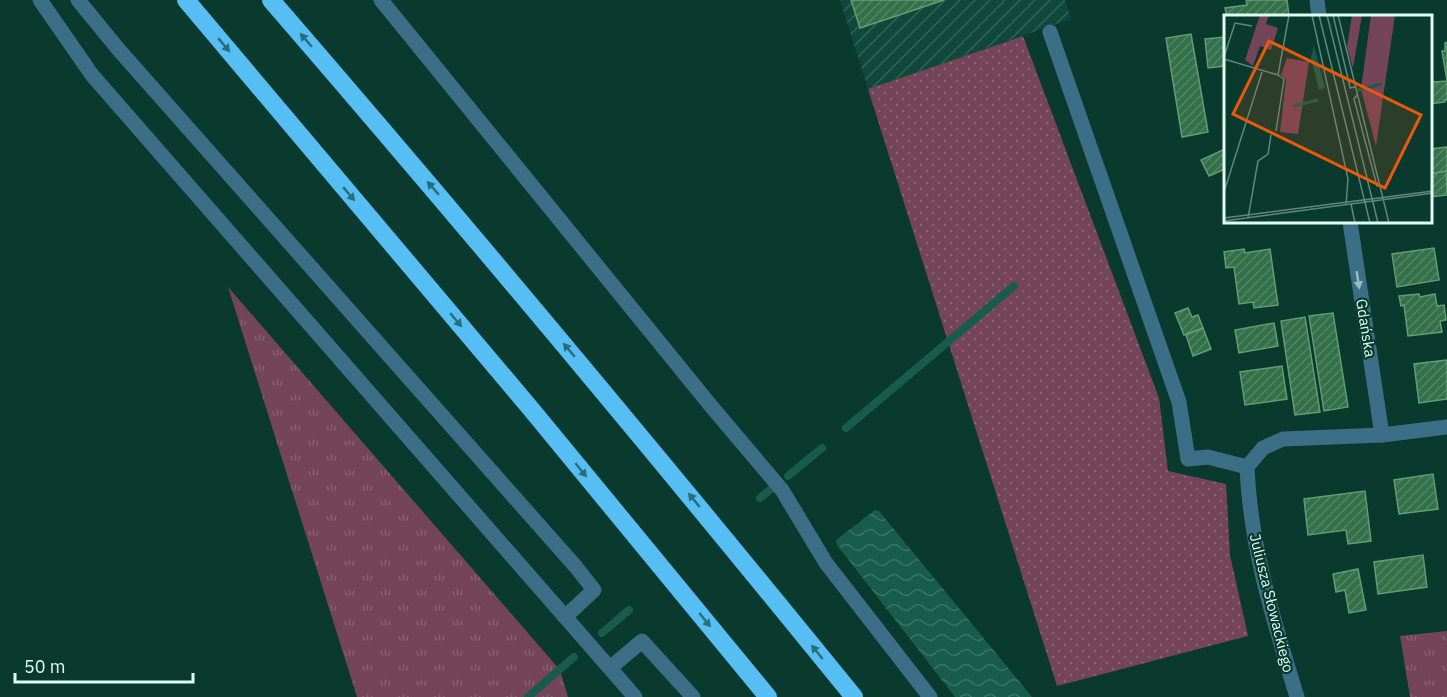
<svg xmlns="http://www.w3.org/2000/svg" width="1447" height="697" font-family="'IBM Plex Sans',sans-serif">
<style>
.industrial{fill:url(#industrial-furrows)}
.grass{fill:url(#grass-tufts)}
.park{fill:url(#park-dots)}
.water{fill:url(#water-waves)}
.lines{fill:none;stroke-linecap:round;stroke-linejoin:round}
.stream{stroke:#185d4c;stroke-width:8}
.building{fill:url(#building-hatch);stroke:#619e73;stroke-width:1.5}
.minor{stroke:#3c6e88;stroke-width:15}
.highway{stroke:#56bef2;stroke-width:18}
.oneway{fill:#286f7c}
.oneway2{fill:#95bdc2}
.labels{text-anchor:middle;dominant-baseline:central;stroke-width:4.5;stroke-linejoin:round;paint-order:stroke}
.street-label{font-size:15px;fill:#ddfdf2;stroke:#0a3a2e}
.inset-river{fill:none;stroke:#185d4c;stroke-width:3}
.inset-road{fill:none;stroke:#5e887c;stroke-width:1.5}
.view{fill:#e8590c;fill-opacity:0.15;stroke:#e8590c;stroke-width:3}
.inset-edge{fill:none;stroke:#ddfdf2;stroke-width:3}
</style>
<defs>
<pattern id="industrial-furrows" width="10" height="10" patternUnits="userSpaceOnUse" patternTransform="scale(1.5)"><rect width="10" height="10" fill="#10483b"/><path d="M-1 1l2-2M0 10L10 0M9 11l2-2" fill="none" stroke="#326358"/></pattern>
<pattern id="grass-tufts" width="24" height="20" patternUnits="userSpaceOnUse" patternTransform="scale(1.5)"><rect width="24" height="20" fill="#744559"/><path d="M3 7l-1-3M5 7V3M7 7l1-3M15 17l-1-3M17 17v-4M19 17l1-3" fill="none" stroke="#876171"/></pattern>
<pattern id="park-dots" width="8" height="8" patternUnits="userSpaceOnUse" patternTransform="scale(1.5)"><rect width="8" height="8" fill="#744559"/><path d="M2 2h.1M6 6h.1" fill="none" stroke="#876171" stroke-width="1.8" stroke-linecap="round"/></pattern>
<pattern id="water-waves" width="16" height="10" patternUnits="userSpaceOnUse" patternTransform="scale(1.5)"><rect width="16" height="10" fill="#185d4c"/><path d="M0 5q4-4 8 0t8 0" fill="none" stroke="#397566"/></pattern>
<pattern id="building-hatch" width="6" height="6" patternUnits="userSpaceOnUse" patternTransform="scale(1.5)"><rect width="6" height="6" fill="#347049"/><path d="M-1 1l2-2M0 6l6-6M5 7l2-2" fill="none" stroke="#518564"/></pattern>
</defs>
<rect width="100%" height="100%" fill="#0a3a2e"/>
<polygon class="industrial" points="840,0 1065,0 1071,19 868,89"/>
<g class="grass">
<polygon points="228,287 560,670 568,697 357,697"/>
<polygon points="1447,631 1447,697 1410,697 1400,636"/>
</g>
<polygon class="park" points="1023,36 1159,398 1168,471 1226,484 1230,555 1248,636 1057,686 868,89"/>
<polygon class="water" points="875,510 879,511 1032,697 955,697 837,545 836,540"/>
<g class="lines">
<g class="stream">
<polyline points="846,428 1014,286"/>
<polyline points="788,476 822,448"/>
<polyline points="760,498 770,490"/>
<polyline points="602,633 629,610"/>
<polyline points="528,697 574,657"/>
</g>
</g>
<g class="building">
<polygon points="851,0 944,0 860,28"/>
<polygon points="1246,0 1287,0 1289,16 1227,16 1225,8 1247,5"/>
<polygon points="1191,34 1208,132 1182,137 1166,38"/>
<polygon points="1225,37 1225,66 1208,68 1205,39"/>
<polygon points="1447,42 1447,100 1444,100 1445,102 1430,104 1430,66 1433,82 1447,81 1442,51 1445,51 1445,43"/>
<polygon points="1447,147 1447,171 1430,174 1430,149"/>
<polygon points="1225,149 1225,169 1209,176 1201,160"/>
<polygon points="1446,171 1447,195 1430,197 1430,174"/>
<polygon points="1434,248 1439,280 1397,287 1392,254"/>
<polygon points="1244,249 1245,253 1270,249 1278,305 1254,308 1253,302 1239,304 1234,267 1226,268 1224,252"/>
<polygon points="1419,294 1420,297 1435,294 1437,306 1444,305 1446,320 1440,321 1442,332 1408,336 1404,305 1401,306 1399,296"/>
<polygon points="1188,308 1192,317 1198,315 1203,328 1184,335 1175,313"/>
<polygon points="1333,313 1348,407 1324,411 1309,316"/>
<polygon points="1305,317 1320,412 1295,415 1281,321"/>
<polygon points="1274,323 1278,346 1239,353 1235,330"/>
<polygon points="1203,328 1211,349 1193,356 1186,335"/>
<polygon points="1447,360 1447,399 1419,403 1414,364"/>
<polygon points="1282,366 1287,399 1245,405 1240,372"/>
<polygon points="1433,474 1438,509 1399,514 1394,480"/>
<polygon points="1365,491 1371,541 1348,544 1346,530 1308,535 1304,499"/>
<polygon points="1423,555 1427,587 1378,594 1374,562"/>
<polygon points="1358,569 1366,610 1349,613 1345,590 1336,592 1333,574"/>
</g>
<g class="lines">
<g class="minor">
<polyline points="40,0 92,75 635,697"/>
<polyline points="78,0 119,50 576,567 594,590 565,617"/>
<polyline points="381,0 711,406 782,490 826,563 930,697"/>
<polyline points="1317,0 1319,16"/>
<polyline points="1050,32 1179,402 1188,459 1208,457 1247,467"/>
<polyline points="1350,222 1382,435"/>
<polyline points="610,668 642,641 693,697"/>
<path d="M 1297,697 C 1274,622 1250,546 1247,467 L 1263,448 L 1283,439 L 1382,435 L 1447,427"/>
</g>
<g class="highway">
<polyline points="186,0 531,409 768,697"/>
<path d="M 271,0 C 469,229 663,462 854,697"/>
</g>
</g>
<defs><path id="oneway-solid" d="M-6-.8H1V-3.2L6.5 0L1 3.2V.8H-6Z" transform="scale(1.5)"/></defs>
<g class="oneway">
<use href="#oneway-solid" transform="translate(306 40) rotate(-131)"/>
<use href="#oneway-solid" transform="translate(224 45) rotate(50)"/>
<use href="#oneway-solid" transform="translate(433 188) rotate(-131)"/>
<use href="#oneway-solid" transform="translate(349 194) rotate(50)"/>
<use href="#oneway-solid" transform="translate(456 320) rotate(50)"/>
<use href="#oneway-solid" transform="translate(569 350) rotate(-130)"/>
<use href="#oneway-solid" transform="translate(581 470) rotate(51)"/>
<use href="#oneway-solid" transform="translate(694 500) rotate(-129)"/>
<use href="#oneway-solid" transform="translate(705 620) rotate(51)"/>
<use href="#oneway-solid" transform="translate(817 652) rotate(-129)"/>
</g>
<use class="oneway2" href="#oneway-solid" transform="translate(1358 280) rotate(81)"/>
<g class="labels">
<g class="street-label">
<text transform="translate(1366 328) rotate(81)">Gdańska</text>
<text transform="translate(1272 603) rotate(76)">Juliusza Słowackiego</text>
</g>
</g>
<g transform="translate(1224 15)">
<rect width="208" height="208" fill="#0a3a2e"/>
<path d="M 36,0 L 45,0 L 42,9 L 54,13 L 47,35 L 36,31 L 29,51 L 21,45 ZM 128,0 L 138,0 L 129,53 L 123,32 ZM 147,0 L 171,0 L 152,131 L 137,74 Z" fill="#744559"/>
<path d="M 63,43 L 85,47 L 74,119 L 56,117 L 62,64 L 57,60 Z" fill="#744559"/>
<path d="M 90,31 L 101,73 L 95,75 L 87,43 Z" fill="#185d4c"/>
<path class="inset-river" d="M 134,75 L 158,69M 69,91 L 94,85"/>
<path class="inset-road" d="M 88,0 L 124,164 L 122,190M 95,0 L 146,208M 103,0 L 154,208M 109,0 L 125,68 L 126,73 L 131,72M 114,0 L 165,208M 0,42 L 11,8 L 28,11M 0,44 L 54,60 L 65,0M 133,80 L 130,84 L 153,171 L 157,171M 52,116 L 60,64 L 54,60M 0,177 L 38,57M 127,189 L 131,208M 0,203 L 209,176M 24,203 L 34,146 L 44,139 L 47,120M 0,206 L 209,178"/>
<path class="view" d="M 45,26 L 197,100 L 161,173 L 9,99 Z"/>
<rect width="208" height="208" class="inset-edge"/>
</g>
<path d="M15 673v9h178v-9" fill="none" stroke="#ddfdf2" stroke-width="3"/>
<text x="24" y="673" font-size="18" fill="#ddfdf2" stroke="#0a3a2e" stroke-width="4.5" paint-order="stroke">50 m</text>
</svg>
